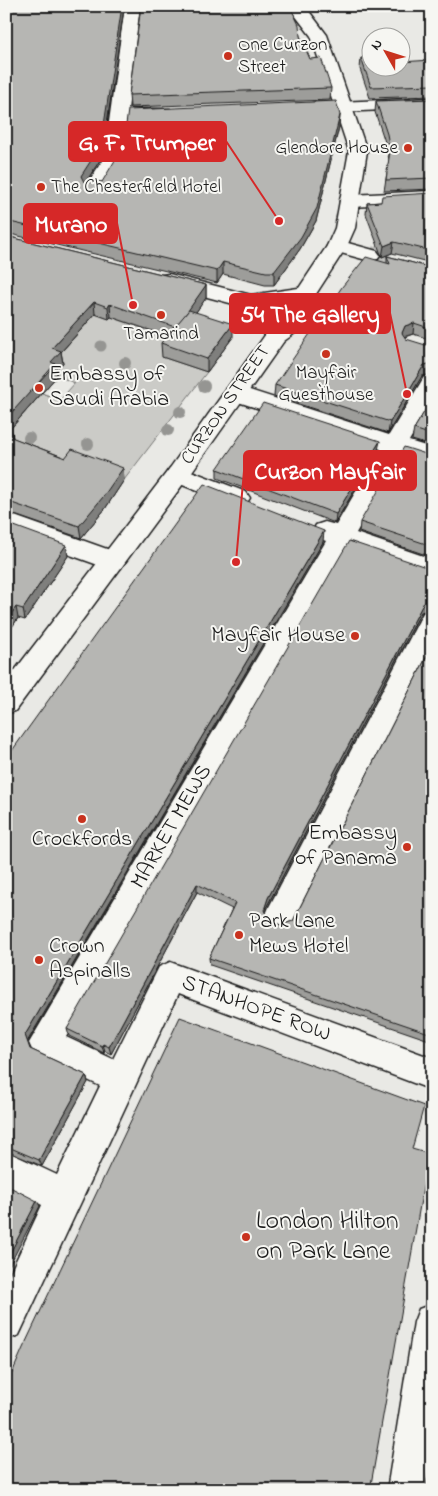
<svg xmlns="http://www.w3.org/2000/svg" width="438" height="1496" font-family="'Indie Flower',sans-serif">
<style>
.green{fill:#cbcbc7;stroke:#747472}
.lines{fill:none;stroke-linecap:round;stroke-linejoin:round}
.street-tunnel{stroke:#c0c0bd;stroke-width:19;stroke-dasharray:19 9;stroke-linecap:butt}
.street-casing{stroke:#1c1c1c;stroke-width:3}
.secondary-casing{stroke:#1c1c1c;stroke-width:3}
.street{fill:#f6f6f2;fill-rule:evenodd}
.secondary{fill:#f6f6f2;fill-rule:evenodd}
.tree{fill:#959592}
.wall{fill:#9d9d9a;stroke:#1c1c1c}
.shaded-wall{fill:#7f7f7d;stroke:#1c1c1c}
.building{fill:#b6b6b3;stroke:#1c1c1c}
.poi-dot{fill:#c8321e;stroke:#f6f6f2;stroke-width:2}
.labels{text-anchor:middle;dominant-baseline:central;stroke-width:4;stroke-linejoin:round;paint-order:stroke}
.far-poi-label{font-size:19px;fill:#1c1c1c;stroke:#f6f6f2;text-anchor:start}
.far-street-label{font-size:19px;fill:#1c1c1c;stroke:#f6f6f2}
.poi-label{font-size:22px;fill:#1c1c1c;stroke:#f6f6f2;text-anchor:start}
.street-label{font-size:22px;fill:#1c1c1c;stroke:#f6f6f2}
.near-poi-label{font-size:26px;fill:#1c1c1c;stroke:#f6f6f2;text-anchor:start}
.leader{fill:none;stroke:#d62828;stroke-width:2}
.callout-dot{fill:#d62828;stroke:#f6f6f2;stroke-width:2}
.callout{fill:#d62828;stroke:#d62828;stroke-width:2}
.callout-label{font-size:24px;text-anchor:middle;font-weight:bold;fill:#fff}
</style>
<rect width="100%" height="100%" fill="#e9e9e5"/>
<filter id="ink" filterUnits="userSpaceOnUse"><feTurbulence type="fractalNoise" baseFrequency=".02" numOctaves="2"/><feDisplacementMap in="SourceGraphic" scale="10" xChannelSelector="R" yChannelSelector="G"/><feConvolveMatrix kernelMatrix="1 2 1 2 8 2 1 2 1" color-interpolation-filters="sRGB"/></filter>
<g filter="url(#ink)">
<polygon class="green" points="95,314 109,319 111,317 176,340 162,357 207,372 124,480 74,461 63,474 6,434 42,393 60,400 75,383 52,374 54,360"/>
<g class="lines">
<polyline class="street-tunnel" points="370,255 392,261"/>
<g class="street-casing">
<g id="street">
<polygon points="132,8 138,9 140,13 128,109 170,109 173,113 170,117 127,120 122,158 101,193 87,193 84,189 104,158 124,13 126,9"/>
<polygon points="432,98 432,108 314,113 308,112 305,108 308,104 314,103"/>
<polygon points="432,191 432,203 350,207 343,205 340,201 343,197 350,195"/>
<polygon points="337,240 377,251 380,255 377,259 370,261 330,250 327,246 330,242"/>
<polygon points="169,274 251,295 305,287 312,289 315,294 312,299 279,306 289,318 287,336 284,341 276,343 268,341 265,336 267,319 260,311 162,285 159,280 162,275"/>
<polygon points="432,375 432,402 409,441 432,448 432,465 401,455 356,533 432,559 432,578 347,548 66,1037 113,1059 159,967 170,962 432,1058 432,1090 178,994 19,1335 6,1340 6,1282 42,1205 6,1186 6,1151 57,1175 100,1086 34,1054 29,1043 326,541 316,537 313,531 316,525 325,522 336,525 381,449 226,398 223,393 226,388 234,385 389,435 424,377"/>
<polygon points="178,466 246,492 250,498 246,504 238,507 170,480 166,474 170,468"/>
<polygon points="6,513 121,554 124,561 121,568 112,570 6,532"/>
<polygon points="432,610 432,646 291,927 280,931 269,927 265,917 269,907 423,613"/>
<polygon points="432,1304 432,1446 425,1490 387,1490 414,1322 419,1309"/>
</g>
</g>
<g class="secondary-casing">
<path id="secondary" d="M 288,6 L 305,6 L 327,35 L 367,151 L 355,228 L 347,246 L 316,294 L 322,303 C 312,320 300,330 284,341 L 186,480 L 15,711 L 6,714 L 6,682 L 170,468 L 268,331 L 289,318 L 301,303 L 295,294 L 327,246 L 335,228 L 349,151 L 311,36 Z"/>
</g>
<use href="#street" class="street"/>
<use href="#secondary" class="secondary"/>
</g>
<g class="tree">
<circle cx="101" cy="346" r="5.5"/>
<circle cx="125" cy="363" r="6"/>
<circle cx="204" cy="386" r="6"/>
<circle cx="180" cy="412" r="6"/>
<circle cx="168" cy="430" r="6"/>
<circle cx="29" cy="438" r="6"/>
<circle cx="88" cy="444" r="6"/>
</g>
<g class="wall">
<polygon points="6,6 290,6 300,36 310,59 331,88 330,100 130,107 129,95 140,10 138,7 124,8 102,157 86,182 102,182 340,115 339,127 316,221 300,249 274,285 265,285 223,274 217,283 6,233"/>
<polygon points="361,58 370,68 432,60 432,96 370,98 360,69"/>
<polygon points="432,99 432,189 384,191 389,160 386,145 375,112 376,101"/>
<polygon points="432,193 432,263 392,253 382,257 366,214 367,203 381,202"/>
<polygon points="6,236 206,285 206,298 196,312 233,337 207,372 162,357 161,343 167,336 111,317 109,319 95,314 61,352 63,363 56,370 57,376 11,428 13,438 124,480 105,509 81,538 6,512"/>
<polygon points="387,256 432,268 432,340 413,334 405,337 422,376 388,433 274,396 275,385 387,263"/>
<polygon points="432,399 432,446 412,440 414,429"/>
<polygon points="378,450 335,523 217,478 217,469"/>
<polygon points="432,456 432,557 359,532 360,522"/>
<polygon points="6,523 68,556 25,620 18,618 6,636"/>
<polygon points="323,542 28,1042 30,1049 86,1075 88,1082 42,1166 6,1151 6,759"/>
<polygon points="432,569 432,609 421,612 267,906 265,912 269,921 281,925 293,921 432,646 432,1041 210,965 209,958 232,909 197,892 111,1054 105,1051 104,1053 69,1036 67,1029"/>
</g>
<g class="shaded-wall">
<polygon points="122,6 124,6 124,8 102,157 82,188 81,176"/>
<polygon points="340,115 339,127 316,221 300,249 274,285 274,272"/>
<polygon points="394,242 392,253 382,257 384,246"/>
<polygon points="223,262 223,274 217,283 217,271"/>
<polygon points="206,285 206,298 176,340 176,327"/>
<polygon points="94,302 95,314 61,352 63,363 56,370 57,376 11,428 13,439 6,445 6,419 51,362 52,348"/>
<polygon points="110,304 111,317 109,319 108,307"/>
<polygon points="414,323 413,334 403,337 402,333 405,326"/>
<polygon points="233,324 233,337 207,372 207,359"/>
<polygon points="432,363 432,374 422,376 388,433 390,422 424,365"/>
<polygon points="380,441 378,450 335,523 336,514"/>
<polygon points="123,468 124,480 105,509 81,538 79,526"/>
<polygon points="324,531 323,542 27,1042 25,1035"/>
<polygon points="66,545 68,556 25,620 23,609"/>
<polygon points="432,600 432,609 421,612 267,906 263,918 264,910 268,898 424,602"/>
<polygon points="16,607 18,618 6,636 6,621"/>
<polygon points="197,884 197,892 111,1054 109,1047"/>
<polygon points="103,1044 105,1051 104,1053 102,1046"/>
<polygon points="86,1075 88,1082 42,1166 39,1160"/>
<polygon points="37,1201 40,1206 6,1272 6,1261"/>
</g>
<g class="building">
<polygon points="6,6 122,6 101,145 81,176 84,182 102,182 123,147 128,110 336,101 340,115 317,208 301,237 274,272 266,272 223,262 217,271 6,221"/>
<polygon points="141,6 290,6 299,25 300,36 310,59 321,58 331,88 129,95"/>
<polygon points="370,57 370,68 400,68 400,62 432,60 432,85 371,87 361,58"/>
<polygon points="432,99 432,178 386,180 390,150 387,134 376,101"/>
<polygon points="432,193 432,251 394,242 384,246 367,203 381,202 382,196"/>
<polygon points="6,236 206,285 183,318 175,327 110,304 108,307 94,302 52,348 61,351 51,362 55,364 6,419"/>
<polygon points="387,256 432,268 432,329 414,323 405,326 402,333 406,339 432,347 432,363 424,365 390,422 275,385 342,287 366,257 390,264"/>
<polygon points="189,310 233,324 207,359 161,343"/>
<polygon points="432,399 432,435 414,429"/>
<polygon points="263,403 380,441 336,514 217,469"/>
<polygon points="6,426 11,427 6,432"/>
<polygon points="6,435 65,458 72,449 123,468 103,497 79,526 6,501"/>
<polygon points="404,447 432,456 432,546 360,522"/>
<polygon points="204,484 324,531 25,1035 30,1049 86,1075 39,1160 6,1146 6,759"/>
<polygon points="6,523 66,545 23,609 16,607 6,621"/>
<polygon points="349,541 432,569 432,600 424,602 268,898 264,910 269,921 281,925 293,921 432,646 432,1034 209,958 235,903 197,884 109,1047 103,1044 102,1046 67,1029"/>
<polygon points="180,1017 424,1106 412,1149 429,1154 370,1490 6,1490 6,1387 23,1348"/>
<polygon points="6,1185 37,1201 6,1261"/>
</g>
</g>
<g class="poi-dot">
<circle cx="228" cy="56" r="5"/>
<circle cx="408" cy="148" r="5"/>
<circle cx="41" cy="187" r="5"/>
<circle cx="161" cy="315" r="5"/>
<circle cx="326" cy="354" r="5"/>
<circle cx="39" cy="388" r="5"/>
<circle cx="355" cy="636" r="5"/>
<circle cx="82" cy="819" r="5"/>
<circle cx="407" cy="847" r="5"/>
<circle cx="239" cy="935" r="5"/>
<circle cx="39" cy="960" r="5"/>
<circle cx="246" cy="1237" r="5"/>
</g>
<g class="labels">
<g class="far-poi-label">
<text x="238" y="45">One Curzon<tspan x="238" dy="22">Street</tspan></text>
<text x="398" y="148" text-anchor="end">Glendore House</text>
<text x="51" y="187">The Chesterfield Hotel</text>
<text x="161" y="334" text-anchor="middle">Tamarind</text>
<text x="326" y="373" text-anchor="middle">Mayfair<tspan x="326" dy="22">Guesthouse</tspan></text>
</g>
<g class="far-street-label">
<text transform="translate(226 405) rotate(-55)">CURZON STREET</text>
</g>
<g class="poi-label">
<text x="49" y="375">Embassy of<tspan x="49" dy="25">Saudi Arabia</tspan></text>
<text x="345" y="636" text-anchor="end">Mayfair House</text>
<text x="397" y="834" text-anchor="end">Embassy<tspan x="397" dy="25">of Panama</tspan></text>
<text x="82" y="840" text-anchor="middle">Crockfords</text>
<text x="249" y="922">Park Lane<tspan x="249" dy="25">Mews Hotel</tspan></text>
<text x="49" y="947">Crown<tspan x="49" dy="25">Aspinalls</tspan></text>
</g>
<g class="street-label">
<text transform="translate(172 827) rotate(-60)">MARKET MEWS</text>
<text transform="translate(256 1009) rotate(20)">STANHOPE ROW</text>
</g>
<g class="near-poi-label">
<text x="256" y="1222">London Hilton<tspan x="256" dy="30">on Park Lane</tspan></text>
</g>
</g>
<path class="leader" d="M279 221L226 141M133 305L117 223M407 394L390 313M236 562L244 471"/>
<g class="callout-dot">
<circle cx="279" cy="221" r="5"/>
<circle cx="133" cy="305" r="5"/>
<circle cx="407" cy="394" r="5"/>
<circle cx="236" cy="562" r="5"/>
</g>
<g class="callout">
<rect x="69" y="122" width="157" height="39" rx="5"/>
<rect x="24" y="204" width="93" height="39" rx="5"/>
<rect x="230" y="294" width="160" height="39" rx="5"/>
<rect x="244" y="451" width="172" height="39" rx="5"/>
</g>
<g class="callout-label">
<text x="147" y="150">G. F. Trumper</text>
<text x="71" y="232">Murano</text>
<text x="310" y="322">54 The Gallery</text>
<text x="330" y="479">Curzon Mayfair</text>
</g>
<rect width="438" height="1496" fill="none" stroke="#f6f6f2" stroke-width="25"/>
<rect x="12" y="12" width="413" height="1471" fill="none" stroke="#1c1c1c" stroke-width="2" filter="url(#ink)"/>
<g transform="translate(386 52) rotate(309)"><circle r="24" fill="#f6f6f2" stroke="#9f9f9c"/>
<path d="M0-4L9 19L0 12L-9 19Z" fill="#c8321e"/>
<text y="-8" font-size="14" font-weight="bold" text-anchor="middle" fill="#1c1c1c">N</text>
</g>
</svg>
